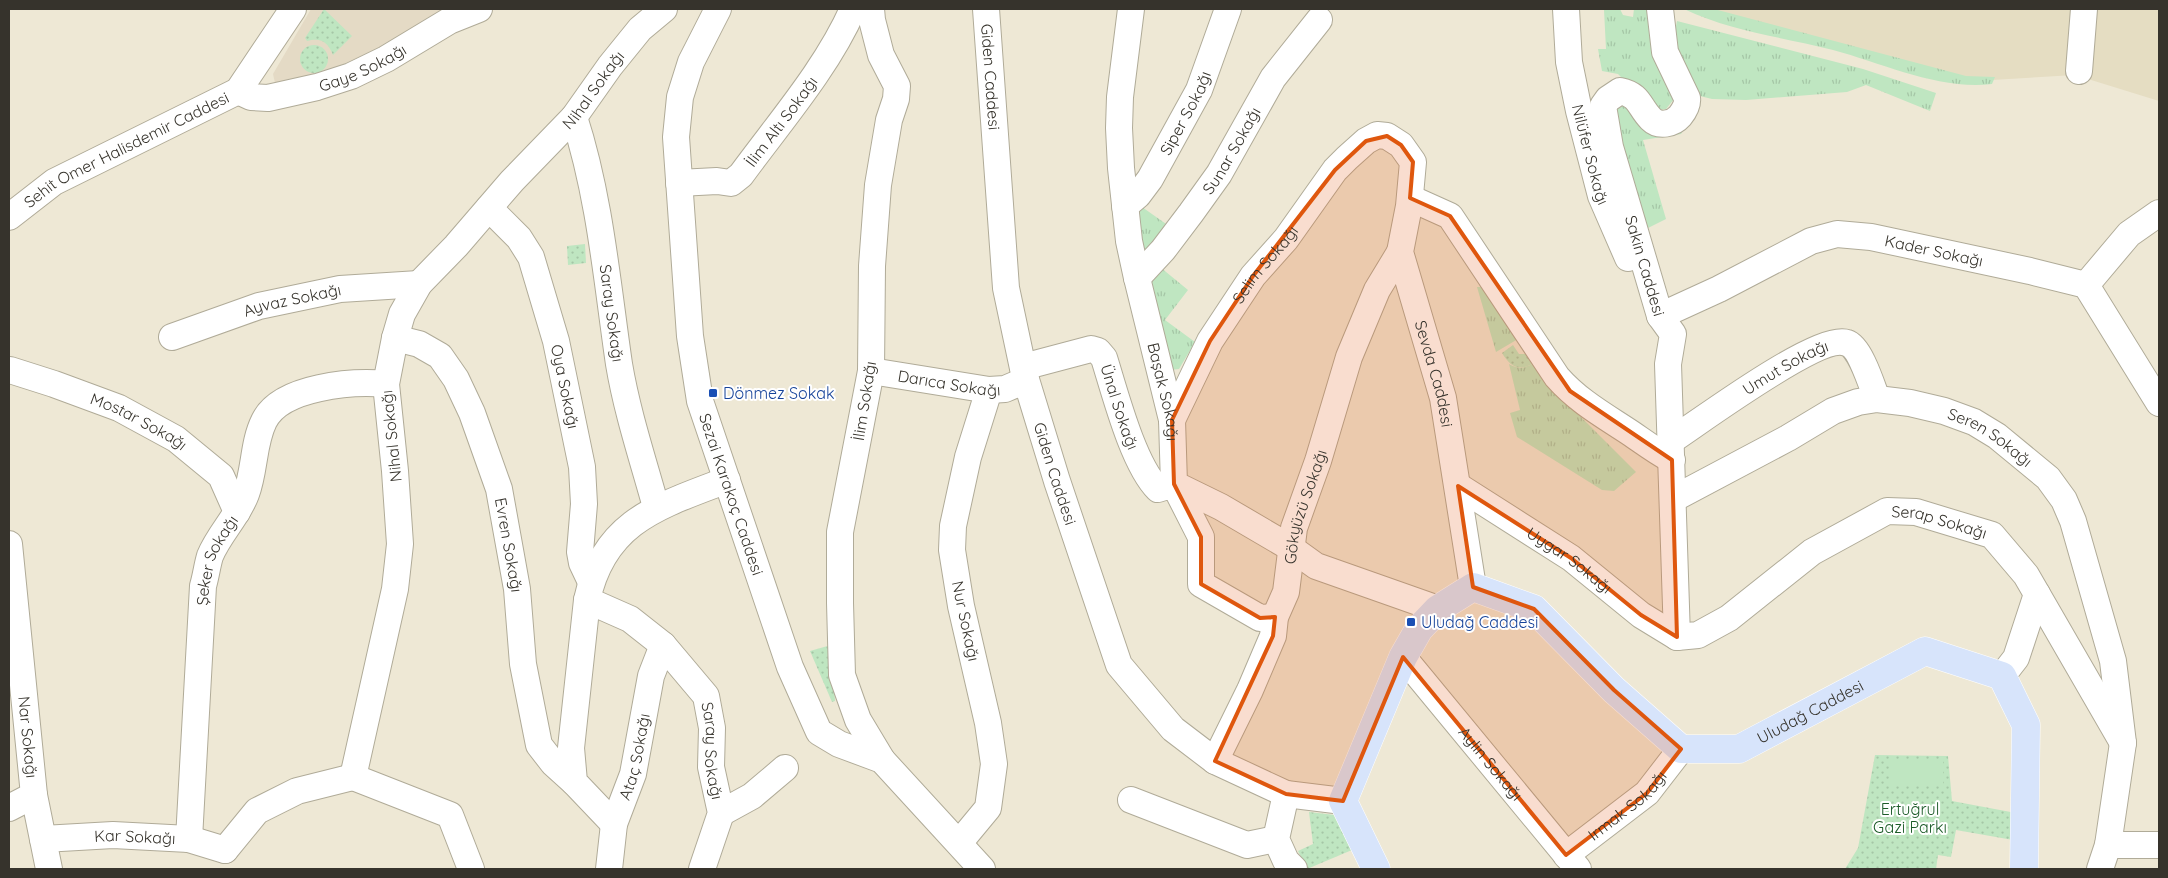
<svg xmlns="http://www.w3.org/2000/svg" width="2168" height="878" font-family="Quicksand,sans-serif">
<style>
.built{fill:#e5ddc2}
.education{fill:#e4dac5}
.grass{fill:url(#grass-tufts)}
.park{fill:url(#park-dots)}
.garden{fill:#bfe6c1}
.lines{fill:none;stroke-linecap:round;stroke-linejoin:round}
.minor-casing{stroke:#b0ab98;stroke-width:28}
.major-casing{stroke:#fff;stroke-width:29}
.minor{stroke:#fff;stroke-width:26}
.major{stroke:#d7e4fb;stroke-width:28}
.marked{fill:#df570e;fill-opacity:0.2;stroke:#df570e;stroke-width:4;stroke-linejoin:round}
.transit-dot{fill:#1a4fb4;stroke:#fff;stroke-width:2}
.labels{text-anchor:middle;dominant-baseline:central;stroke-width:4;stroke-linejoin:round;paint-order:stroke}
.street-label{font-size:16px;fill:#36332c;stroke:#fff}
.transit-label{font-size:16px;fill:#164399;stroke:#fff;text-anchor:start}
.park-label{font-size:16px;fill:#1c5b28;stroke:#fff}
</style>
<defs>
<pattern id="grass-tufts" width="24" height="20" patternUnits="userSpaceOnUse" patternTransform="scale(1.25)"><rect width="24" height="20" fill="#bfe6c1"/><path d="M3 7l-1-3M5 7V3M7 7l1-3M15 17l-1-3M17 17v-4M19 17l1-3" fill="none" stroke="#a5c6a6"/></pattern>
<pattern id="park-dots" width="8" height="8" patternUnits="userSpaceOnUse" patternTransform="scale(1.25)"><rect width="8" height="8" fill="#bfe6c1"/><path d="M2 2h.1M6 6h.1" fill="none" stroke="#a5c6a6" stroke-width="1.8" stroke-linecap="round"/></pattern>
</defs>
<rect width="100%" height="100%" fill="#eee8d5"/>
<polygon class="built" points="1698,9 2159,9 2159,101 2075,75 1992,80 1964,78"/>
<polygon class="education" points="311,9 463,9 322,74 275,83 273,74"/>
<g class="grass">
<polygon points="1592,9 1620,9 1623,15 1633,17 1634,9 1653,9 1649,35 1674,99 1666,109 1659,110 1635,91 1618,74 1602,71 1598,49 1606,49 1604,10"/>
<path d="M 1684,9 L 1714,9 L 1966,76 L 1995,77 L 1992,84 C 1938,90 1885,64 1833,50 C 1783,37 1732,32 1684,9 Z"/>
<polygon points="1677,21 1863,69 1936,93 1930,111 1866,85 1847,92 1746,100 1712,99 1700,96 1686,80 1672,47"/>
<polygon points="1627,104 1636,115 1695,113 1681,134 1643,140 1666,219 1642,231 1611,112"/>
<polygon points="1142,207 1169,226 1148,250 1141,247 1136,215"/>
<polygon points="1160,267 1188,290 1165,320 1195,342 1179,369 1170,370 1150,289 1152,278"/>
<polygon points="1477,287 1487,287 1518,339 1496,352"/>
<path d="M 1509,364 C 1518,369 1523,369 1532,364 L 1545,381 L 1636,472 L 1614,491 L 1602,490 L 1517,437 L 1510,413 L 1520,410 Z"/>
</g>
<g class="park">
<path d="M 324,9 L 352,36 L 333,55 C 328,42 321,37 307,41 L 305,38 Z"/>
<circle cx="314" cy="59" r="14"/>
<polygon points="585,244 586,263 568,265 567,246"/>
<path d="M 1513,345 L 1519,354 L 1526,354 L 1532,364 C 1518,372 1510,366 1502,353 Z"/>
<polygon points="831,645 835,701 832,702 810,651"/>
<polygon points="1875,755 1948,756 1952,801 2016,813 2013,840 1956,830 1951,857 1938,855 1936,869 1845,869 1858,848"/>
<polygon points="1309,812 1335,815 1352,850 1307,869 1298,851 1313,844"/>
</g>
<rect class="garden" x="1891" y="761" width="52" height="25"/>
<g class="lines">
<g class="minor-casing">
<g id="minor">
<path id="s1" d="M 718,9 L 691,62 L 680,97 L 676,137 L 690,336 L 700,401 L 790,667 L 819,732 L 839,744 L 882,760 L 982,869"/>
<polyline points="871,9 872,20 881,55 897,86 896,99 889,120 878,185 872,266 871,371 840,532 840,603 842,675 858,720 882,760"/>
<path id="s2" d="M 986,9 L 1006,288 L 1024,373 L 1057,481 L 1119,665 L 1173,729 L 1215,761 L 1286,794 L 1343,801"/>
<path id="s3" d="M 1131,9 L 1120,97 L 1119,128 L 1121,168 L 1129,241 L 1137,278 L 1172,420 L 1174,484 L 1221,507 L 1291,548 L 1316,566 L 1438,609"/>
<path id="s4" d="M 1566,9 L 1569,62 L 1579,111 L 1601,196 L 1628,258"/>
<path id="s5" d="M 1660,9 L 1665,52 L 1687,98 C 1688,104 1684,111 1680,116 C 1673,124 1659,127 1651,119 C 1639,107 1640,95 1620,91 L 1608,99 L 1603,106 L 1610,147 L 1660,316 L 1673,334 L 1668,364 L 1677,637"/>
<polyline points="2079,71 2084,9"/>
<path id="s6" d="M 238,91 L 251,97 L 268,98 L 317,87 L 351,76 L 386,59 L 449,21 L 479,9"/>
<path id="s7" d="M 574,117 C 600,197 607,282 619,364 C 627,412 643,460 656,507"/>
<path id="s8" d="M 679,183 L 717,181 L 731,183 L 741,175 C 779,123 827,68 853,9"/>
<path d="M 1410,198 L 1450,216 L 1557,377 C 1579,402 1605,416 1632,434 C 1645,443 1657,452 1672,460"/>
<path id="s9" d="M 1125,206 L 1138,195 L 1150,179 L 1199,90 L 1228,9"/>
<path id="s10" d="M 489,208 L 519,238 L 531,257 L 556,341 L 582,467 L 584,504 L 580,552 L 582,563 L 591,582"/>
<path id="s11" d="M 9,217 L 54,182 L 238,91 L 293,9"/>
<path id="s12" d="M 1137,278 L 1163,250 L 1191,213 L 1219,174 L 1273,78 L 1319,20"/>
<polyline points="2086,285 2129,234 2159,213"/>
<path id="s13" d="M 1660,316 L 1719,289 L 1811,241 L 1837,234 L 1871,237 L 2030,271 L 2086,285 L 2159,403"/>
<path id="s14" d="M 172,337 L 259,306 L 340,289 L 419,284"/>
<path id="s15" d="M 395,338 L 419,344 L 440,356 L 456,379 L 472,413 L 499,489 L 517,589 L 523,664 L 539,745 L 553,763 L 574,782"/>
<path id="s16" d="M 1023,367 L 1091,349 L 1098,351 L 1104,358 C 1115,393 1133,464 1158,489 L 1174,484 L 1201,537 L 1201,584 L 1260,618 L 1275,617"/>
<path id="s17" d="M 10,370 L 54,384 L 119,408 L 176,439 L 221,476 L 237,512"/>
<path id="s18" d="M 871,371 L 989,390 L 1005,389 L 1026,380"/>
<path id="s19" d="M 1172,420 L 1210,341 L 1253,276 L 1286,239 L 1335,170 L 1347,158 L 1366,141 L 1377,135 L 1387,136 L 1401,145 L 1413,162 L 1409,206 L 1400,252 L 1443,398 L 1473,587"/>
<path id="s20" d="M 1672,440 C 1701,421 1819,333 1847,343 C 1860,347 1872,386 1877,399"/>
<path id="s21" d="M 1458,486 L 1571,558 L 1641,615 L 1677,637 L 1698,635 L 1729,618 L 1812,552 L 1887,511 L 1916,512 L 1992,535 L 2026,575 L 2123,743"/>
<path id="s22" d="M 1673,499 L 1788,438 L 1833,411 L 1858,402 L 1877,399 L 1910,403 L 1944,411 L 1974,422 L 1997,436 L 2048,478 L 2064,500 L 2073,521 L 2113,661 L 2123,743 L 2108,845 L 2100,869"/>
<path id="s23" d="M 9,544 L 34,795 L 49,869"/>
<path id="s24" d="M 587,600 L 630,619 L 663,645 L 706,696 L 712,728 L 711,767 L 721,813 L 702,869"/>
<path id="s25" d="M 1403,657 L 1578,869"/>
<polyline points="2002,676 2016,658 2037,594"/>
<path id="s26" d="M 1215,761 L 1250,690 L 1273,636 L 1275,617 L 1286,592 L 1294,528 L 1318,461 L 1349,357 L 1377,290 L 1400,252"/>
<path id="s27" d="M 353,777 L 395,589 L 400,544 L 395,471 L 386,384 L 395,338 L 402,314 L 419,284 L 456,246 L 512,181 L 574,117 L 610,66 L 640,29 L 664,9"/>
<polyline points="353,777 450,815 471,869"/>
<polyline points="1286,794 1276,839 1286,861 1294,869"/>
<polyline points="1131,800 1247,845 1276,839"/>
<polyline points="9,808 34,795"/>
<polyline points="721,813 752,796 785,768"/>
<path d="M 614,824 L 574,782 L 571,748 L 587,600 C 604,521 659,506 727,480"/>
<path id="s28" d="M 43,839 L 113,835 L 189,839 L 225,850"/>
<path id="s29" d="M 189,839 L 203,586 C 206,576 207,566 210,556 C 219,534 238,516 246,494 C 255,470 253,443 264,421 C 281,386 353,381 386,384"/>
<polyline points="959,843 988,808 994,764 988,723 961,606 952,550 953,526 968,457 989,390"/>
<polyline points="2108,845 2159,845"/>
<polyline points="225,850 257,811 297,791 353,777"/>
<path id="s30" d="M 1566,855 L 1647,793 L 1681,749"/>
<path id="s31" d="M 609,869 L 614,824 L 633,774 L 651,676 L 663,645"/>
</g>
</g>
<g class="major-casing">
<g id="major">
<path id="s32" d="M 1376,869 L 1343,801 L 1403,657 L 1419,629 L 1438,609 L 1473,587 L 1534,609 L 1614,690 L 1681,749 L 1739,749 L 1925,651 L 2002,676 L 2026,725 L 2024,869"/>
</g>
</g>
<use href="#minor" class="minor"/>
<use href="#major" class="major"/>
</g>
<path class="marked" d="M 1387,136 L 1401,145 L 1413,162 L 1410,198 L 1450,216 L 1570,391 L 1672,460 L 1677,637 L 1641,615 L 1571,558 L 1458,486 L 1473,587 L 1534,609 L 1614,690 L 1681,749 L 1647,793 L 1566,855 L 1403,657 L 1343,801 L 1286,794 L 1215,761 L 1273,636 L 1275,617 L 1260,618 L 1201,584 L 1201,537 L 1174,484 L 1172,420 L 1210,341 L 1253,276 L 1335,170 L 1366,141 Z"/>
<g class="transit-dot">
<rect x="708" y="388" width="10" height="10" rx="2.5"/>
<rect x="1406" y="617" width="10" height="10" rx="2.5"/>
</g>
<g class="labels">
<g class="street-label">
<text stroke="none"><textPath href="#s6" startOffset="131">Gaye Sokağı</textPath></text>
<text stroke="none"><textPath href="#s2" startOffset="68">Giden Caddesi</textPath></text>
<text stroke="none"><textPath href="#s27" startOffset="766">Nihal Sokağı</textPath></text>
<text stroke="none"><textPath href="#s9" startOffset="112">Siper Sokağı</textPath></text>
<text stroke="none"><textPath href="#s8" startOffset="132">İlim Altı Sokağı</textPath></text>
<text stroke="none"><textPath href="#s11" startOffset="136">Sehit Omer Halisdemir Caddesi</textPath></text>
<text stroke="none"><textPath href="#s12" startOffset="159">Sunar Sokağı</textPath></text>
<text stroke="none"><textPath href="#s4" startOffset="148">Nilüfer Sokağı</textPath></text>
<text stroke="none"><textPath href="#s13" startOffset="294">Kader Sokağı</textPath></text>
<text stroke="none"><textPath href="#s19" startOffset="182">Selim Sokağı</textPath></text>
<text stroke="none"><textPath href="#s5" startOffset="378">Sakin Caddesi</textPath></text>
<text stroke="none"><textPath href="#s14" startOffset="126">Ayvaz Sokağı</textPath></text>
<text stroke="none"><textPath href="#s7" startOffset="200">Saray Sokağı</textPath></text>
<text stroke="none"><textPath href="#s20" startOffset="135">Umut Sokağı</textPath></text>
<text stroke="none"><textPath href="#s19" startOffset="620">Sevda Caddesi</textPath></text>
<text stroke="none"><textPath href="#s18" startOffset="79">Darıca Sokağı</textPath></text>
<text stroke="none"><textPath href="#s10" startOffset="199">Oya Sokağı</textPath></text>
<text stroke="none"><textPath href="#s3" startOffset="388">Başak Sokağı</textPath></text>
<text transform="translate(864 401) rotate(-81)">İlim Sokağı</text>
<text stroke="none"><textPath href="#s16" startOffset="138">Ünal Sokağı</textPath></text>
<text stroke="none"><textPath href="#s17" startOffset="139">Mostar Sokağı</textPath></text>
<text transform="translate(391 436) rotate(-96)">Nihal Sokağı</text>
<text stroke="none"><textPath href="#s22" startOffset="350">Seren Sokağı</textPath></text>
<text stroke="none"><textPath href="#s2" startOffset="472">Giden Caddesi</textPath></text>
<text stroke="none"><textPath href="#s1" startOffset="500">Sezai Karakoç Caddesi</textPath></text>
<text stroke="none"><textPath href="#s26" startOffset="272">Gökyüzü Sokağı</textPath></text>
<text stroke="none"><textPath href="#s21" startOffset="568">Serap Sokağı</textPath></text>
<text stroke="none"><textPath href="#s15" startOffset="252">Evren Sokağı</textPath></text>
<text stroke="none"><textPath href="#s21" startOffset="134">Uygar Sokağı</textPath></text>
<text stroke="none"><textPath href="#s29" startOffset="282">Şeker Sokağı</textPath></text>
<text transform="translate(966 621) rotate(78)">Nur Sokağı</text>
<text stroke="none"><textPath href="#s32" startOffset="739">Uludağ Caddesi</textPath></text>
<text stroke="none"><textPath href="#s23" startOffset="194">Nar Sokağı</textPath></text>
<text stroke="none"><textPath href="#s24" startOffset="211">Saray Sokağı</textPath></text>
<text stroke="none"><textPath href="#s31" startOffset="116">Ataç Sokağı</textPath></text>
<text stroke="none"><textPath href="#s25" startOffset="138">Aylin Sokağı</textPath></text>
<text stroke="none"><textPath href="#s30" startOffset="79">Irmak Sokağı</textPath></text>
<text stroke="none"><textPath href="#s28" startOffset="92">Kar Sokağı</textPath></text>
</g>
<g class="transit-label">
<text x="723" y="393">Dönmez Sokak</text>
<text x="1421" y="622">Uludağ Caddesi</text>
</g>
<g class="park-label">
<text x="1910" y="809">Ertuğrul<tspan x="1910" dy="18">Gazi Parkı</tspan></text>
</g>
</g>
<rect width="2168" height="878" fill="none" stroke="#36332c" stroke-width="20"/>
</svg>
